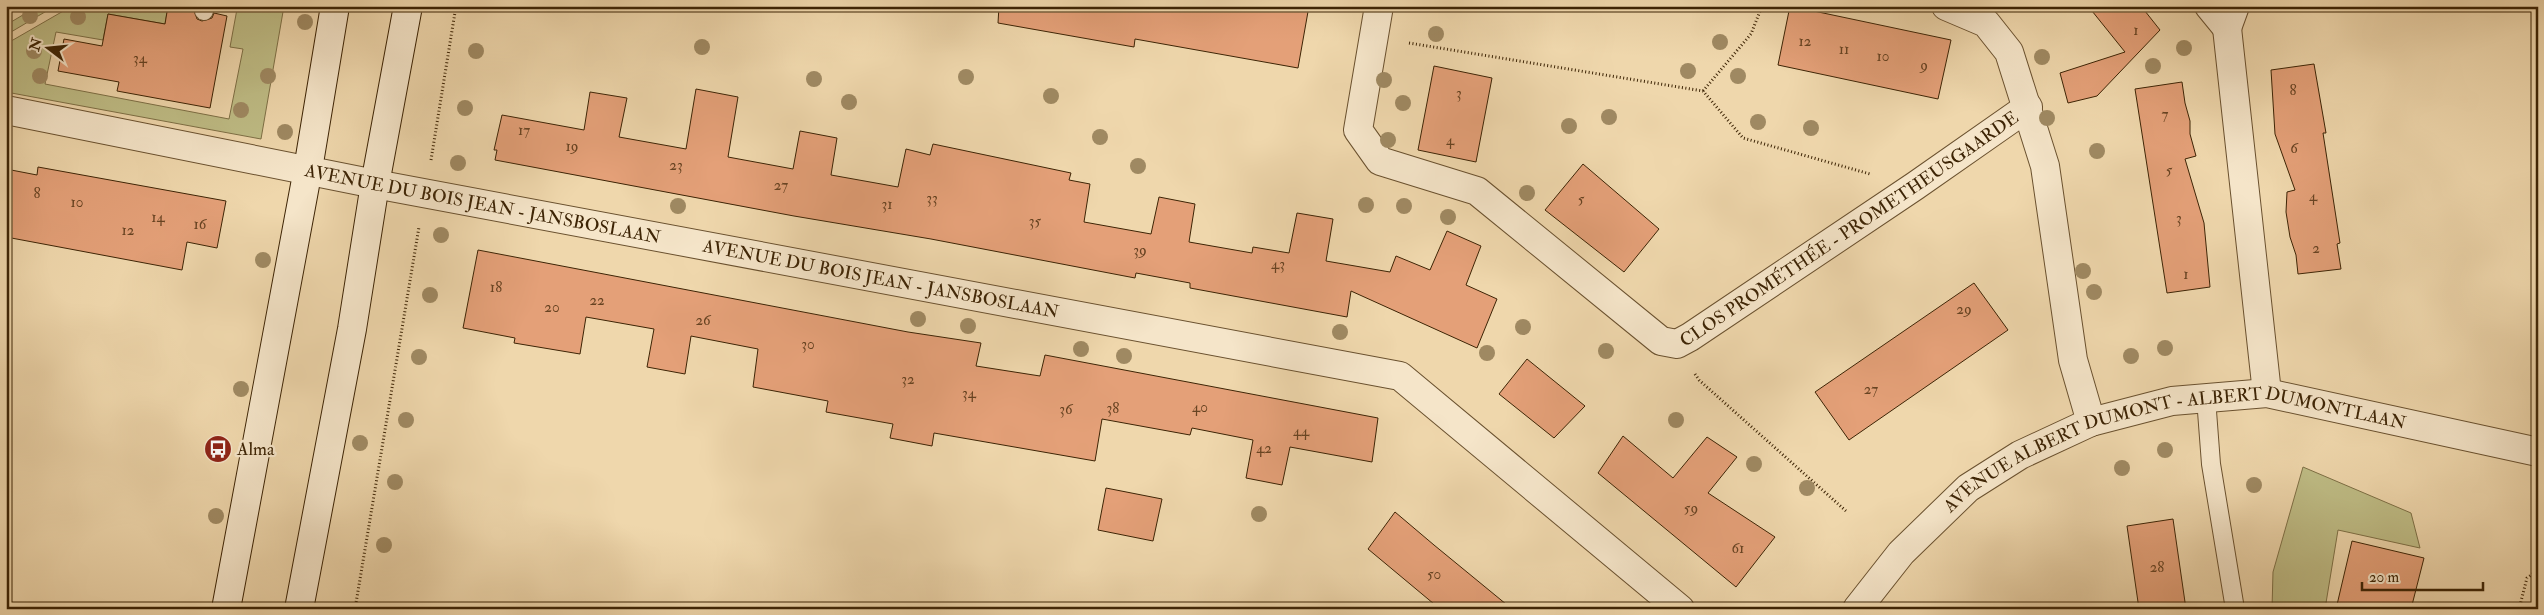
<svg xmlns="http://www.w3.org/2000/svg" width="2544" height="615" font-family="'IM FELL Double Pica',serif">
<style>
.green{fill:#bfbd86;stroke:#7e7046}
.building{fill:#e4a078;stroke:#3d2405}
.lines{fill:none;stroke-linecap:round;stroke-linejoin:round}
.lane-casing{stroke:#6a512f;stroke-width:20}
.street-casing{stroke:#6a512f;stroke-width:30}
.secondary-casing{stroke:#3d2405;stroke-width:30}
.path{stroke:#3d2405;stroke-width:3;stroke-dasharray:1 2.5;stroke-linecap:butt}
.lane{stroke:#f5e5c9;stroke-width:18}
.street{stroke:#f5e5c9;stroke-width:28}
.secondary{stroke:#f5e5c9;stroke-width:28}
.tree{fill:#9f8962}
.labels{text-anchor:middle;dominant-baseline:central;stroke-width:4.5;stroke-linejoin:round;paint-order:stroke}
.number-label{font-size:15px;fill:#674322}
.street-label{font-size:18px;fill:#3d2405;stroke:#f5e5c9}
.poi-label{font-size:18px;fill:#3d2405;stroke:#f5e5c9;text-anchor:start}
</style>
<rect width="100%" height="100%" fill="#efd7ac"/>
<filter id="stains"><feTurbulence type="fractalNoise" baseFrequency=".004" numOctaves="4"/><feColorMatrix values="0 0 0 0 .2 0 0 0 0 .09 0 0 0 0 .02 0 0 0 .5 -.17"/></filter>
<radialGradient id="worn" r=".72"><stop offset=".6" stop-color="#630" stop-opacity="0"/><stop offset="1" stop-color="#630" stop-opacity=".3"/></radialGradient>
<g class="green">
<polygon points="38,6 55,6 6,35 6,25"/>
<polygon points="72,6 168,6 165,24 108,14 103,40 56,32 45,84 229,119 243,49 230,47 237,9 220,6 284,6 261,139 6,92 6,44"/>
<polygon points="2303,467 2411,513 2420,548 2338,530 2325,609 2272,609 2273,572"/>
</g>
<g class="building">
<polygon points="168,6 194,9 197,19 202,21 212,18 214,13 227,16 210,108 117,91 119,82 58,71 64,39 102,46 108,14 165,24"/>
<polygon points="999,6 1309,6 1298,68 1135,39 1134,47 998,23"/>
<polygon points="1790,6 1951,40 1938,99 1778,65"/>
<polygon points="2088,6 2141,6 2160,30 2097,96 2068,103 2060,73 2125,52"/>
<polygon points="2314,64 2326,133 2323,133 2340,243 2337,244 2341,269 2298,274 2296,255 2290,237 2286,212 2287,192 2295,190 2275,134 2271,70"/>
<polygon points="1434,66 1492,78 1476,162 1418,150"/>
<polygon points="2182,82 2185,103 2190,121 2190,134 2196,156 2185,159 2204,223 2210,287 2167,293 2135,89"/>
<polygon points="696,89 738,97 728,157 793,169 800,131 837,138 831,175 898,187 906,149 930,155 933,144 1071,173 1069,180 1090,184 1084,222 1151,234 1159,197 1195,204 1189,242 1252,253 1253,247 1289,253 1297,213 1333,219 1326,261 1390,272 1396,256 1430,270 1447,231 1481,246 1466,285 1497,299 1477,348 1351,291 1347,317 1190,288 1190,283 1136,273 1135,278 931,239 794,216 495,160 497,150 494,150 502,115 584,130 590,92 627,98 619,137 686,149"/>
<polygon points="1583,164 1659,229 1624,272 1545,210"/>
<polygon points="38,167 226,201 217,248 187,242 182,270 6,237 6,169 37,175"/>
<polygon points="478,250 908,332 981,343 976,366 1040,376 1045,355 1378,418 1372,462 1290,447 1282,485 1246,478 1253,440 1192,428 1190,435 1102,419 1095,461 934,433 932,446 890,438 893,424 826,412 828,401 753,387 758,349 691,336 685,374 647,367 654,329 586,317 580,354 514,343 515,338 463,328"/>
<polygon points="1974,283 2008,330 1849,440 1815,392"/>
<polygon points="1527,359 1585,406 1554,438 1499,394"/>
<polygon points="1623,436 1673,478 1707,437 1737,457 1708,493 1775,537 1736,587 1598,473"/>
<polygon points="1106,488 1162,499 1153,541 1098,530"/>
<polygon points="1395,512 1434,545 1512,609 1440,609 1368,549"/>
<polygon points="2173,519 2186,609 2139,609 2127,526"/>
<polygon points="2352,541 2424,558 2411,609 2336,609"/>
</g>
<g class="lines">
<g class="lane-casing">
<g id="lane">
<polyline points="204,11 205,6"/>
<polyline points="2206,398 2211,464 2235,609"/>
</g>
</g>
<g class="street-casing">
<g id="street">
<path id="s1" d="M 1379,6 L 1358,130 L 1380,161 L 1477,191 L 1661,341 L 1677,344 L 1690,337 L 1915,186 L 2028,107"/>
<polyline points="1946,6 1986,23 2009,52 2045,166 2073,360 2091,422"/>
<polyline points="2209,6 2227,28 2235,6"/>
<polyline points="2227,28 2267,393"/>
<path id="s2" d="M 6,110 L 375,184 L 1400,376 L 1680,609"/>
<path id="s3" d="M 1857,609 L 1901,553 L 1968,488 L 2020,455 L 2091,422 L 2172,401 L 2267,393 L 2538,452"/>
</g>
</g>
<g class="secondary-casing">
<g id="secondary">
<polyline points="226,609 308,169 335,6"/>
<polyline points="299,609 352,329 375,184 408,6"/>
</g>
</g>
<g class="path">
<polyline points="1409,43 1703,91 1743,138 1870,174"/>
<polyline points="1703,91 1751,34 1762,6"/>
<polyline points="431,160 456,6"/>
<polyline points="1695,374 1699,380 1846,511"/>
<polyline points="355,609 419,227"/>
<polyline points="2519,609 2527,578 2538,570"/>
</g>
<use href="#lane" class="lane"/>
<use href="#street" class="street"/>
<use href="#secondary" class="secondary"/>
</g>
<g class="tree">
<circle cx="30" cy="16" r="8"/>
<circle cx="78" cy="17" r="8"/>
<circle cx="305" cy="22" r="8"/>
<circle cx="1436" cy="34" r="8"/>
<circle cx="1720" cy="42" r="8"/>
<circle cx="702" cy="47" r="8"/>
<circle cx="2184" cy="48" r="8"/>
<circle cx="34" cy="51" r="8"/>
<circle cx="476" cy="51" r="8"/>
<circle cx="2042" cy="57" r="8"/>
<circle cx="2153" cy="66" r="8"/>
<circle cx="1688" cy="71" r="8"/>
<circle cx="40" cy="76" r="8"/>
<circle cx="268" cy="76" r="8"/>
<circle cx="1738" cy="76" r="8"/>
<circle cx="966" cy="77" r="8"/>
<circle cx="814" cy="79" r="8"/>
<circle cx="1384" cy="80" r="8"/>
<circle cx="1051" cy="96" r="8"/>
<circle cx="849" cy="102" r="8"/>
<circle cx="1403" cy="103" r="8"/>
<circle cx="465" cy="108" r="8"/>
<circle cx="241" cy="110" r="8"/>
<circle cx="1609" cy="117" r="8"/>
<circle cx="2047" cy="118" r="8"/>
<circle cx="1758" cy="122" r="8"/>
<circle cx="1569" cy="126" r="8"/>
<circle cx="1811" cy="128" r="8"/>
<circle cx="285" cy="132" r="8"/>
<circle cx="1100" cy="137" r="8"/>
<circle cx="1388" cy="140" r="8"/>
<circle cx="2097" cy="151" r="8"/>
<circle cx="458" cy="163" r="8"/>
<circle cx="1138" cy="166" r="8"/>
<circle cx="1527" cy="193" r="8"/>
<circle cx="1366" cy="205" r="8"/>
<circle cx="678" cy="206" r="8"/>
<circle cx="1404" cy="206" r="8"/>
<circle cx="1448" cy="217" r="8"/>
<circle cx="441" cy="235" r="8"/>
<circle cx="263" cy="260" r="8"/>
<circle cx="2083" cy="271" r="8"/>
<circle cx="2094" cy="292" r="8"/>
<circle cx="430" cy="295" r="8"/>
<circle cx="918" cy="319" r="8"/>
<circle cx="968" cy="326" r="8"/>
<circle cx="1523" cy="327" r="8"/>
<circle cx="1340" cy="332" r="8"/>
<circle cx="2165" cy="348" r="8"/>
<circle cx="1081" cy="349" r="8"/>
<circle cx="1606" cy="351" r="8"/>
<circle cx="1487" cy="353" r="8"/>
<circle cx="1124" cy="356" r="8"/>
<circle cx="2131" cy="356" r="8"/>
<circle cx="419" cy="357" r="8"/>
<circle cx="241" cy="389" r="8"/>
<circle cx="406" cy="420" r="8"/>
<circle cx="1676" cy="420" r="8"/>
<circle cx="360" cy="443" r="8"/>
<circle cx="2165" cy="450" r="8"/>
<circle cx="1754" cy="464" r="8"/>
<circle cx="2122" cy="468" r="8"/>
<circle cx="395" cy="482" r="8"/>
<circle cx="2254" cy="485" r="8"/>
<circle cx="1807" cy="488" r="8"/>
<circle cx="1259" cy="514" r="8"/>
<circle cx="216" cy="516" r="8"/>
<circle cx="384" cy="545" r="8"/>
</g>
<defs>
<g id="bus-disc" transform="scale(1.4375)"><circle r="9.5" fill="#8f2418" stroke="#f5e5c9"/><path d="M-5-6H5V4H4V6H2V4H-2V6H-4V4H-5ZM-3.5-4V0h7V-4ZM-3.5 1.2v1.5H-2V1.2ZM2 1.2v1.5H3.5V1.2Z" fill="#fff"/></g>
</defs>
<g fill-rule="evenodd">
<use href="#bus-disc" x="218" y="449"/>
</g>
<g class="labels">
<g class="number-label">
<text x="2136" y="30">1</text>
<text x="1805" y="41">12</text>
<text x="1844" y="49">11</text>
<text x="1883" y="56">10</text>
<text x="140" y="58">34</text>
<text x="1924" y="65">9</text>
<text x="2293" y="90">8</text>
<text x="1459" y="93">3</text>
<text x="2165" y="114">7</text>
<text x="524" y="130">17</text>
<text x="1450" y="140">4</text>
<text x="572" y="146">19</text>
<text x="2294" y="148">6</text>
<text x="676" y="165">23</text>
<text x="2169" y="170">5</text>
<text x="781" y="185">27</text>
<text x="37" y="193">8</text>
<text x="2313" y="196">4</text>
<text x="932" y="198">33</text>
<text x="1581" y="199">5</text>
<text x="77" y="202">10</text>
<text x="887" y="204">31</text>
<text x="158" y="217">14</text>
<text x="2179" y="218">3</text>
<text x="1035" y="221">35</text>
<text x="200" y="224">16</text>
<text x="128" y="230">12</text>
<text x="2316" y="248">2</text>
<text x="1140" y="250">39</text>
<text x="1278" y="264">43</text>
<text x="2186" y="274">1</text>
<text x="496" y="287">18</text>
<text x="597" y="300">22</text>
<text x="552" y="307">20</text>
<text x="1964" y="309">29</text>
<text x="703" y="320">26</text>
<text x="808" y="344">30</text>
<text x="908" y="379">32</text>
<text x="1871" y="389">27</text>
<text x="969" y="393">34</text>
<text x="1200" y="407">40</text>
<text x="1113" y="408">38</text>
<text x="1066" y="409">36</text>
<text x="1301" y="431">44</text>
<text x="1264" y="448">42</text>
<text x="1691" y="508">59</text>
<text x="1738" y="548">61</text>
<text x="2157" y="567">28</text>
<text x="1434" y="574">50</text>
</g>
<g class="street-label">
<text stroke="none"><textPath href="#s2" startOffset="486">AVENUE DU BOIS JEAN - JANSBOSLAAN</textPath></text>
<text stroke="none"><textPath href="#s1" startOffset="726">CLOS PROMÉTHÉE - PROMETHEUSGAARDE</textPath></text>
<text stroke="none"><textPath href="#s2" startOffset="891">AVENUE DU BOIS JEAN - JANSBOSLAAN</textPath></text>
<text stroke="none"><textPath href="#s3" startOffset="380">AVENUE ALBERT DUMONT - ALBERT DUMONTLAAN</textPath></text>
</g>
<g class="poi-label">
<text x="237" y="449">Alma</text>
</g>
</g>
<rect width="2544" height="615" fill="none" stroke="#efd7ac" stroke-width="25"/>
<rect x="8" y="8" width="2529" height="600" fill="none" stroke="#3d2405" stroke-width="2.5"/>
<rect x="12" y="12" width="2519" height="590" fill="none" stroke="#3d2405"/>
<g transform="translate(48 48) rotate(286)" stroke="#f5e5c9" stroke-width="4" paint-order="stroke">
<path d="M0-4L9 19L0 12L-9 19Z" fill="#3d2405"/>
<text y="-8" font-size="14" font-weight="bold" text-anchor="middle" fill="#3d2405">N</text>
</g>
<path d="M2362 582v8h121v-8" fill="none" stroke="#3d2405" stroke-width="2.5"/>
<text x="2369" y="582" font-size="15" fill="#3d2405" stroke="#f5e5c9" stroke-width="4" paint-order="stroke">20 m</text>
<rect width="100%" height="100%" filter="url(#stains)"/>
<rect width="100%" height="100%" fill="url(#worn)"/>
</svg>
